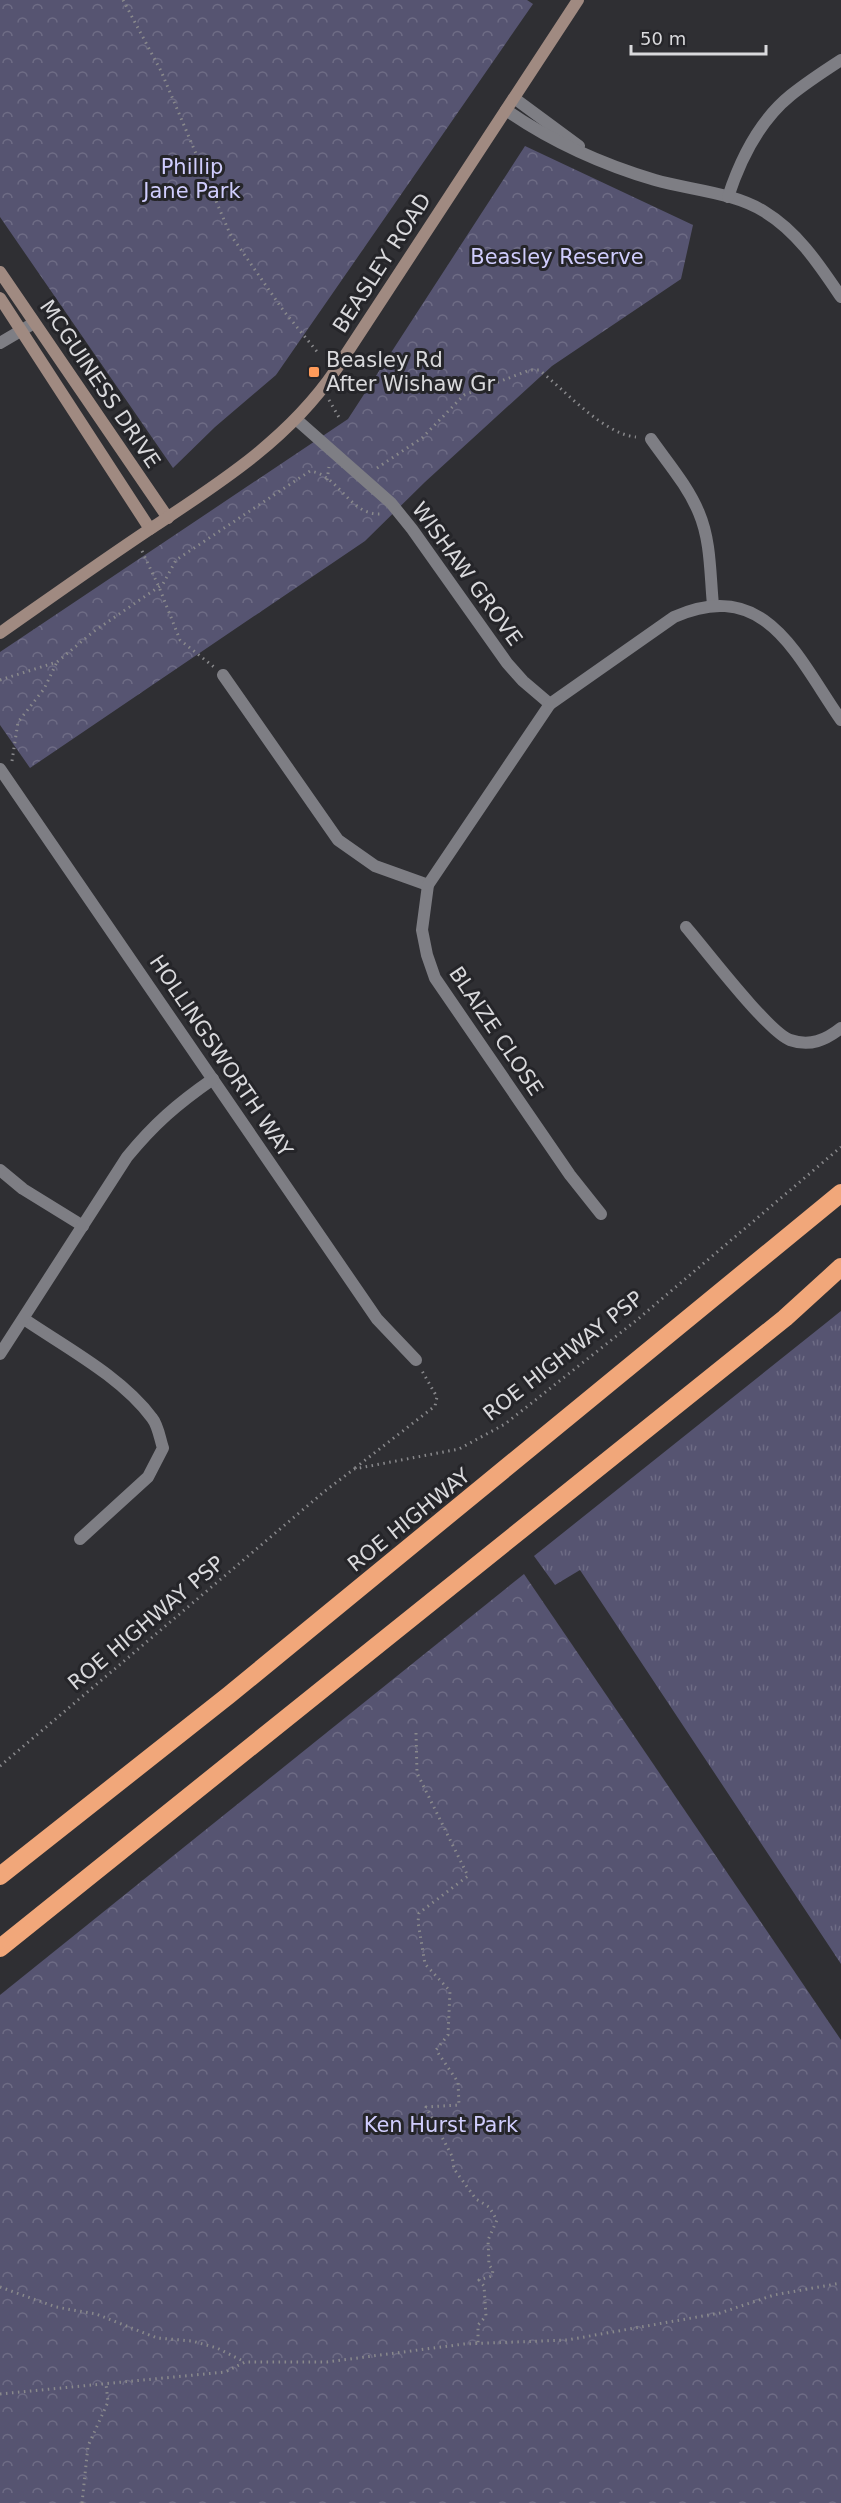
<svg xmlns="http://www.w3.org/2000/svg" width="841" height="2503" font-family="'DejaVu Sans',sans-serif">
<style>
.grass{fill:url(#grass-tufts)}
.forest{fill:url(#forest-crowns)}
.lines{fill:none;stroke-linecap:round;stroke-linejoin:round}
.path{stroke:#89898c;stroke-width:3;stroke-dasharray:1.5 4.5;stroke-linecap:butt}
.street{stroke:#7e7e84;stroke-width:12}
.secondary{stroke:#a08a81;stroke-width:12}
.highway{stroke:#f1a77a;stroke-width:18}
.poi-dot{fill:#ff9b5a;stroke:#252529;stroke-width:2}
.labels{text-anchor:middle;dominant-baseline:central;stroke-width:6;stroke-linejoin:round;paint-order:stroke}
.park-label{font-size:21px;fill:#d0cdfd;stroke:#252529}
.street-label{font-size:21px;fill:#d9d9dc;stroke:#252529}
.poi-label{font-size:21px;fill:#d9d9dc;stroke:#252529;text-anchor:start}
</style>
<defs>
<pattern id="grass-tufts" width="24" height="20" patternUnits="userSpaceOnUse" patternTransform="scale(1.5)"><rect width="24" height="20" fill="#565471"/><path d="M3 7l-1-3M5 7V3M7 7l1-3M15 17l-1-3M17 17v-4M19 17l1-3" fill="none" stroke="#6e6c85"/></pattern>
<pattern id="forest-crowns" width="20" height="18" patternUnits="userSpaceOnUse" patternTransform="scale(1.5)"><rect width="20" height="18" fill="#565471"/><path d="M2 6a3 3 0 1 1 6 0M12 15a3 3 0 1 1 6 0" fill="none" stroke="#6e6c85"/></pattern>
</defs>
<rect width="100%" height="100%" fill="#2f2f33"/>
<polygon class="grass" points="841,1311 841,1964 580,1570 555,1585 534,1556"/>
<g class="forest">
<polygon points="0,0 527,0 533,4 276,375 215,427 173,468 0,217"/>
<polygon points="525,146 693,225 681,279 552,366 425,482 365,541 30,768 0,725 0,652 348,419"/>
<polygon points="524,1574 841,2040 841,2503 0,2503 0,1995"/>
</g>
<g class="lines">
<g class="path">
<polyline points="123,0 161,71 230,234 283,310 319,354"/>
<polyline points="329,400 340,419"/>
<path d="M 377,468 L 422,438 L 464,395 L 530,370 L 539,370 C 565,390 603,434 636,437"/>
<polyline points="327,480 329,467"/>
<polyline points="142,551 159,587 180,640 214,667"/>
<path d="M 0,680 L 57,662 L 93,632 L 163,584 L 176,560 L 310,471 C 339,475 350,516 381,514"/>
<polyline points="12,761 18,722 44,689 57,662"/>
<polyline points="355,1468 435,1406 437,1397 422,1371"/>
<polyline points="416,1733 417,1773 468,1876 419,1913 418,1922 425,1964 450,1991 448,2035 436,2050 458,2082 459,2105 426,2107 452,2156 454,2169 476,2199 489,2207 497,2220 488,2240 489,2265 493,2270 492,2276 479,2280 484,2286 486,2316 478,2325 478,2343"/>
<polyline points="0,1766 325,1491 354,1469 459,1449 505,1424 638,1319 841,1147"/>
<polyline points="0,2287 56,2307 96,2314 157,2338 192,2341 217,2348 245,2362"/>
<polyline points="0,2394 225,2372 245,2362 327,2362 464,2344 567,2340 720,2313 774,2295 841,2283"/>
<polyline points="82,2503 88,2446 108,2402 106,2384"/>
</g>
<g class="street">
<polyline points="514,98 579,146"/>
<path d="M 506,110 C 552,142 601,164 655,180 C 690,190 733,192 765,212 C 798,232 820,266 841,297"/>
<path d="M 728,197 C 740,160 760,120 791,95 C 807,82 824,71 841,60"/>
<polyline points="0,343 34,323"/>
<polyline points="297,420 391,503 412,529 507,663 523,681 550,704"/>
<path d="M 651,439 C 667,462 688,486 699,513 C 711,541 710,575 713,605"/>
<polyline points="223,675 338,840 375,866 428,885"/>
<polyline points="0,769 377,1319 416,1360"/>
<path d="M 686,927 C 705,949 768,1032 790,1040 C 810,1047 826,1040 841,1028"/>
<polyline points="0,1170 23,1189 83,1226"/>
<path d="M 601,1214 L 570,1175 L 435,978 L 427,955 L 422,930 L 428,885 L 550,704 L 674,617 C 766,576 797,657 841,720"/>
<path d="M 24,1319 C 65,1347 122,1377 152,1418 C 158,1425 160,1439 163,1448 L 148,1477 L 80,1539"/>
<path d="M 0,1354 L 127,1157 C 154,1124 177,1104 213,1079"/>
</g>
<g class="secondary">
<polyline points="0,272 168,518"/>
<polyline points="0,298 150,529"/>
<path d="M 0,633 C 50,598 99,563 150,529 C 218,484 288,440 335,371 L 578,0"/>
</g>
<g class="highway">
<polyline points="0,1876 229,1695 841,1193"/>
<polyline points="0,1948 785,1318 841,1267"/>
</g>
</g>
<rect class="poi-dot" x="308" y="366" width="12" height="12" rx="3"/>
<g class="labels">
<g class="park-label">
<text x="192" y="167">Phillip<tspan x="192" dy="24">Jane Park</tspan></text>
<text x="557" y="257">Beasley Reserve</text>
<text x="441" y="2125">Ken Hurst Park</text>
</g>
<g class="street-label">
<text transform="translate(382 263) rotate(-57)">BEASLEY ROAD</text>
<text transform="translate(100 384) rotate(56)">MCGUINESS DRIVE</text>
<text transform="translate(467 574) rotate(54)">WISHAW GROVE</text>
<text transform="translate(496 1031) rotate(56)">BLAIZE CLOSE</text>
<text transform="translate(221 1056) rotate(56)">HOLLINGSWORTH WAY</text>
<text transform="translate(563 1356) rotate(-38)">ROE HIGHWAY PSP</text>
<text transform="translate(409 1520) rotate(-39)">ROE HIGHWAY</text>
<text transform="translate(146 1623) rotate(-40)">ROE HIGHWAY PSP</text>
</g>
<g class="poi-label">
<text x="326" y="360">Beasley Rd<tspan x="326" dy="24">After Wishaw Gr</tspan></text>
</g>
</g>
<path d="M631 45v9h135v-9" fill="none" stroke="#d9d9dc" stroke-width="3"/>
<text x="640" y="45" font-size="18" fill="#d9d9dc" stroke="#252529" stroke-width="4.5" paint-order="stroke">50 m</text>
</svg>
